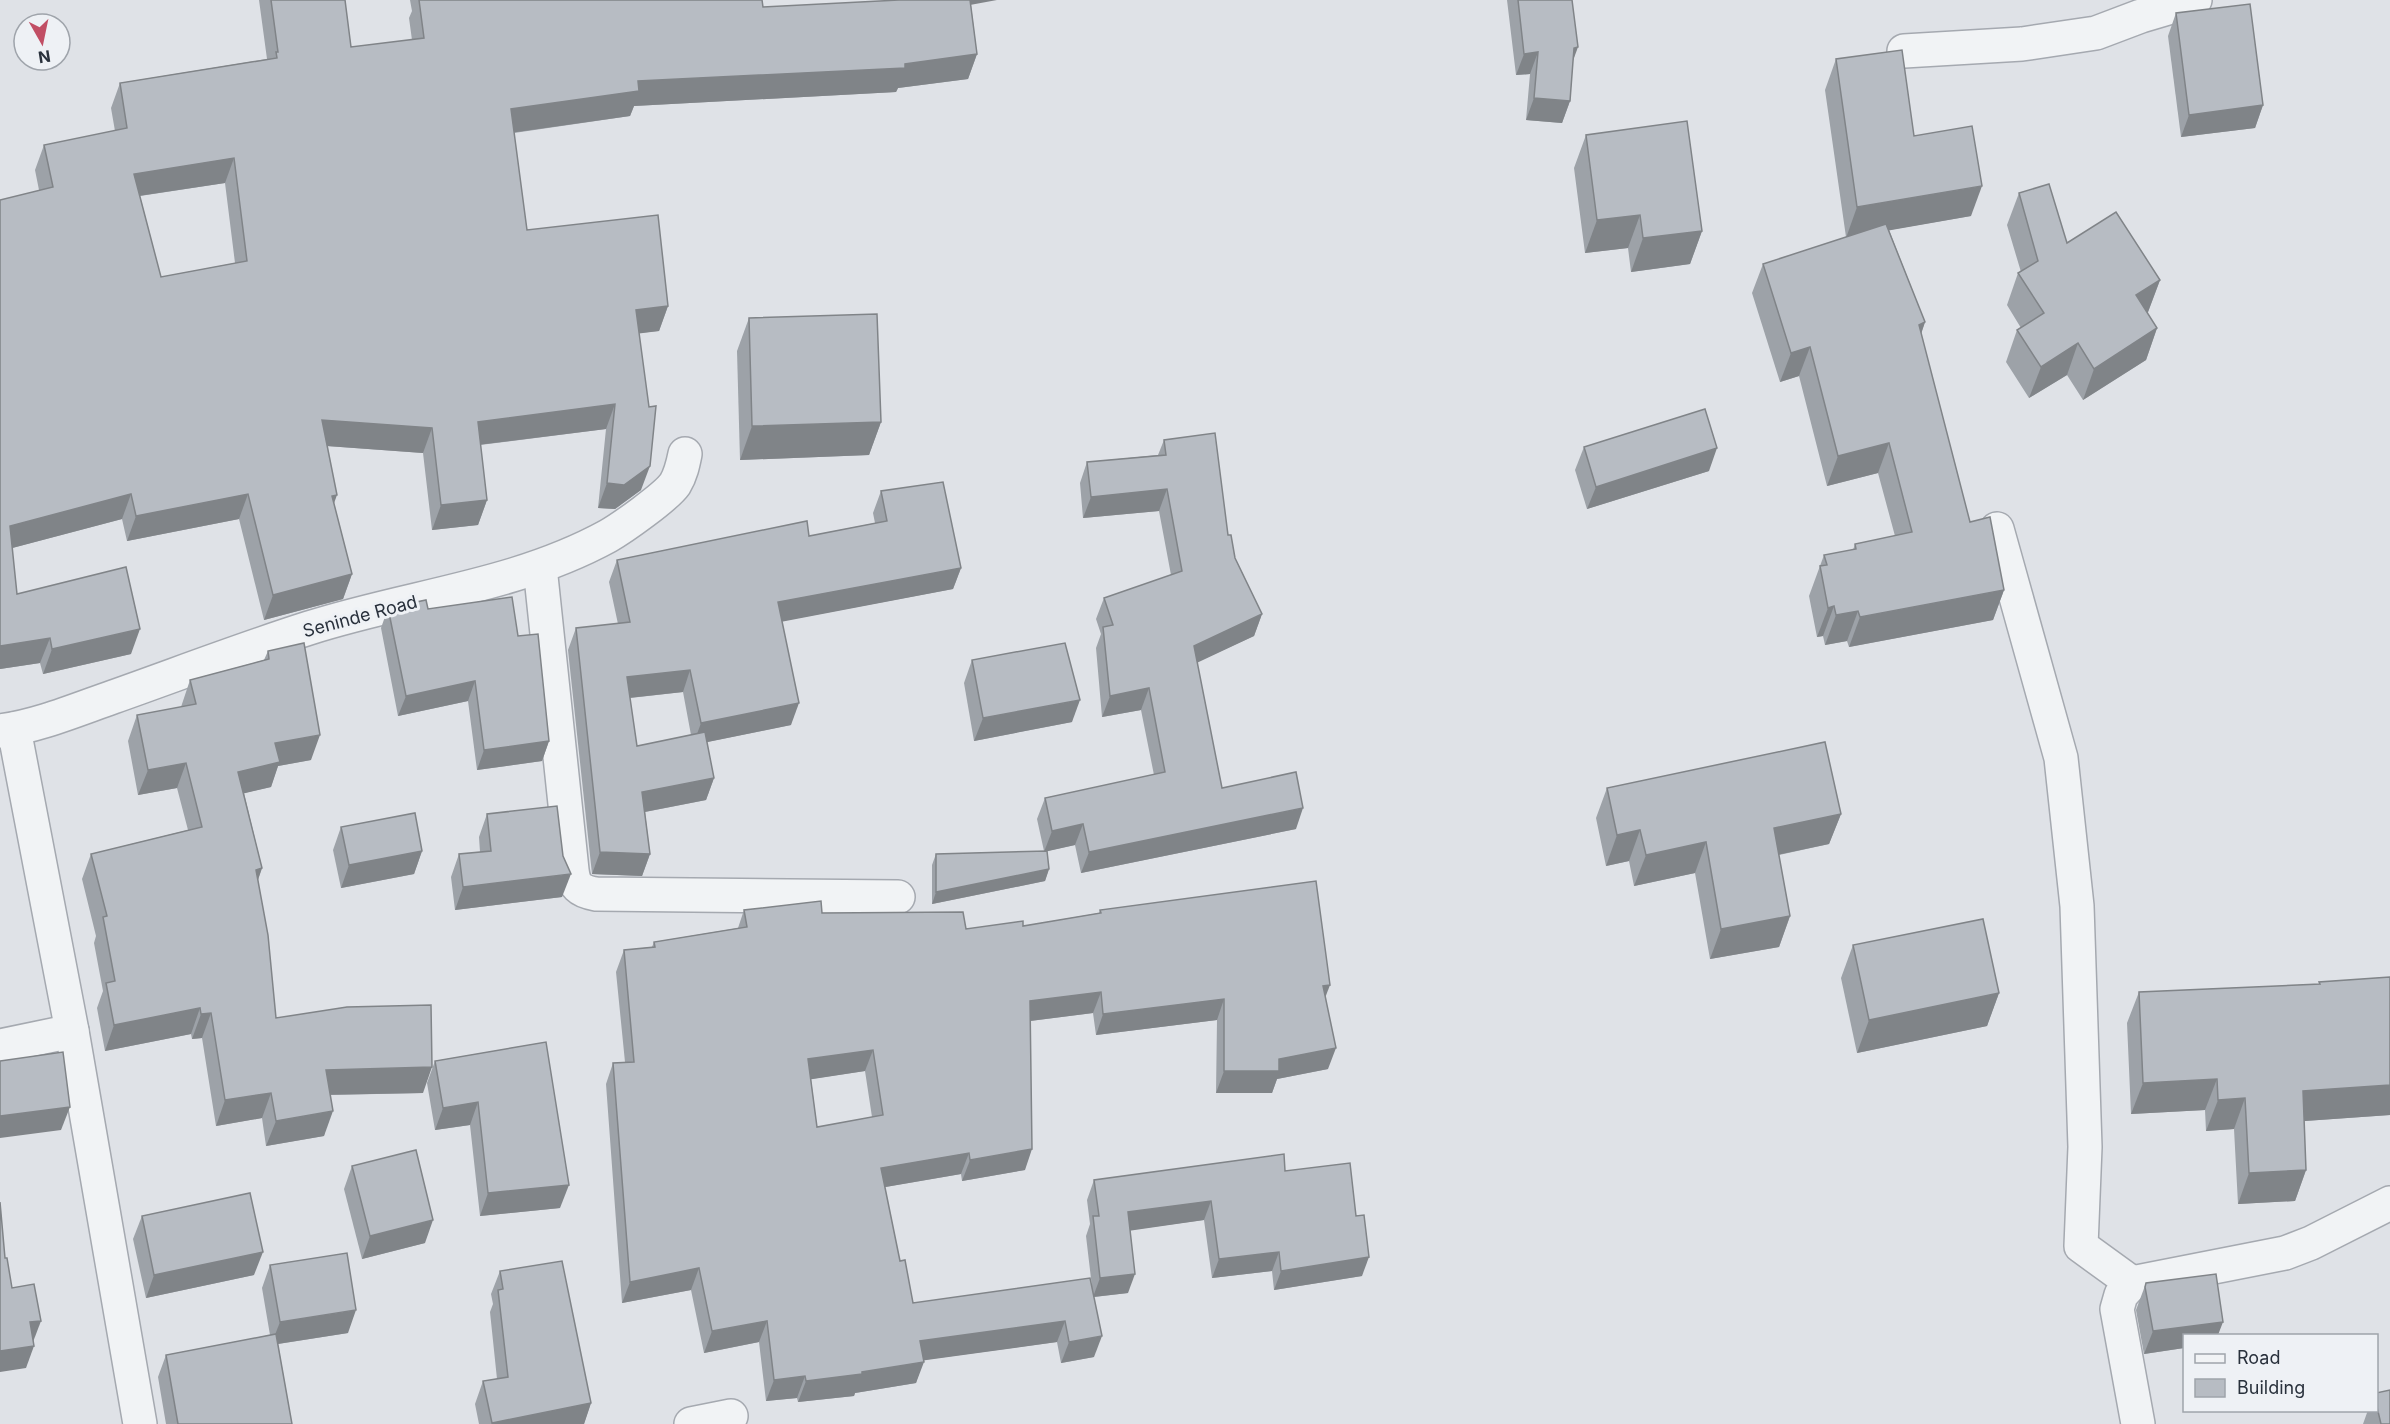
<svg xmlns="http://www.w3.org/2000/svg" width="2390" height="1424" font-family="Inter,sans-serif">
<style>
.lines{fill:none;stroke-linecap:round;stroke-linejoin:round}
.minor-casing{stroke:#a5a9b0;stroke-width:36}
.minor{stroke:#f1f3f5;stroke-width:33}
.wall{fill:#9da2a8;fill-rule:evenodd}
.shaded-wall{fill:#808488}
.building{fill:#b7bcc3;stroke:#808488;stroke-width:1.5;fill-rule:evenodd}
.labels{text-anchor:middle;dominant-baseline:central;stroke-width:6;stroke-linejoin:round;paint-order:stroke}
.street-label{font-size:18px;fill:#29313c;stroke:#eef1f5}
</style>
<rect width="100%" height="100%" fill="#dfe2e7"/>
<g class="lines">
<g class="minor-casing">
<g id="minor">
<polyline points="1904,51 2022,44 2096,33 2141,16 2195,0"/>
<polyline points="1997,529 2061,758 2077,906 2085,1147 2081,1246 2132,1283"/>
<path d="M 540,567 L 572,870 C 574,886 579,891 596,894 L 898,897"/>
<polyline points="14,729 72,1031 140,1424"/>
<path d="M 0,731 C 38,726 76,710 113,697 C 178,674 243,649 309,628 C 409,596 515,587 608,536 C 622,528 666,497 675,484 C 681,474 683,464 685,454"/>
<polyline points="0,1046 72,1031"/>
<polyline points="691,1424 731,1416"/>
<polyline points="2138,1424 2117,1309 2121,1295 2132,1283 2285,1253 2311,1243 2390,1203"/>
</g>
</g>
<use href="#minor" class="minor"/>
</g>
<g class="wall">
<path d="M 259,0 L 345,0 L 351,47 L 412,40 L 409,18 L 412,11 L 410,0 L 762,0 L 763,7 L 971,5 L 977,54 L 968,79 L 898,88 L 896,92 L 634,106 L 630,116 L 514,133 L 527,230 L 668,306 L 659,331 L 639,333 L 641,490 L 615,509 L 598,508 L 606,429 L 480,445 L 487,500 L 478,525 L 432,530 L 423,453 L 327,446 L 334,503 L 352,574 L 343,599 L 264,620 L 239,519 L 127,541 L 122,519 L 12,548 L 17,594 L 131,654 L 43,674 L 40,663 L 0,669 L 39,190 L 35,170 L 44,145 L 115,131 L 111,108 L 120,83 L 267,59 ZM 225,183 L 235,263 L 161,277 L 140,196 Z"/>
<polygon points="1507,0 1572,0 1573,62 1570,101 1562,123 1526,120 1530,74 1516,75"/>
<polygon points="2176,13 2263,105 2255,128 2181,137 2168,36"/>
<polygon points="1836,59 1914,136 1971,216 1889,230 1925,322 1921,334 1970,522 2004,590 1993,620 1849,647 1847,641 1825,645 1823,636 1817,637 1809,596 1824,555 1853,550 1855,544 1895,536 1878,473 1827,486 1799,376 1780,382 1752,293 1763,264 1846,237 1825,90"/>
<polygon points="1586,135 1702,231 1690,264 1631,272 1628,248 1585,253 1574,168"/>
<polygon points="2019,193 2067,243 2160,280 2148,312 2147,313 2157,328 2146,360 2083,400 2067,375 2029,398 2006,362 2017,330 2021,328 2007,305 2018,273 2021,272 2007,225"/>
<polygon points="749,318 881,422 869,455 740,460 737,351"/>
<polygon points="1164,440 1228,535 1235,558 1262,614 1254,636 1197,662 1222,788 1296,829 1081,873 1075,845 1047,851 1049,869 1045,881 932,904 932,865 936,854 1044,851 1037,819 1045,798 1154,775 1141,710 1102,717 1096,648 1101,634 1096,619 1104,598 1171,575 1159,511 1083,518 1080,483 1087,462 1158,455"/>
<polygon points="1584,447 1709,471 1587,509 1575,470"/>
<path d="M 881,491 L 961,568 L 953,589 L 782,621 L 791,725 L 707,742 L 714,778 L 706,800 L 645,812 L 650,854 L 642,876 L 592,874 L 568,650 L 576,628 L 618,624 L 609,582 L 617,560 L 809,536 L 875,523 L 873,513 ZM 683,692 L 691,735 L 637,746 L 630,698 Z"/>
<polygon points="388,608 428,609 518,636 549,741 542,761 477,770 468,701 398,716 381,628"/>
<polygon points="268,651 311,760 278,766 271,787 244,793 262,868 258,880 276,1018 423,1093 330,1095 324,1136 266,1146 262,1118 216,1126 202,1038 192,1039 191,1034 105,1051 97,1008 103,991 94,943 96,936 82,879 91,854 188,830 177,788 138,795 128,741 137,715 181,707 190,680 264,660"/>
<polygon points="972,660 1072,722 974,741 964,683"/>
<polygon points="1607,788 1841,814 1829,844 1779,855 1790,916 1779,947 1710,959 1695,873 1634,886 1629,861 1606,866 1596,818"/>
<polygon points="487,814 562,897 455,910 451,877 459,854 480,852 479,837"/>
<polygon points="341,827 422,851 414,874 341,888 333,850"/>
<path d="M 744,910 L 822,913 L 966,929 L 1023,926 L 1099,913 L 1100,910 L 1326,997 L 1328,1069 L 1277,1079 L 1272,1093 L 1216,1093 L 1217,1020 L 1096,1035 L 1093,1013 L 1030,1021 L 1025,1170 L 962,1181 L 961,1174 L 885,1187 L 900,1261 L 913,1303 L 1092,1287 L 1086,1236 L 1090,1224 L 1087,1200 L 1094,1180 L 1285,1171 L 1362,1276 L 1274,1290 L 1272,1271 L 1212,1278 L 1204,1220 L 1130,1230 L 1128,1293 L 1094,1297 L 1094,1357 L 1061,1363 L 1057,1342 L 923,1360 L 916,1383 L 855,1393 L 854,1396 L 798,1402 L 797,1398 L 766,1401 L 759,1342 L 704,1353 L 691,1290 L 622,1303 L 606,1084 L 613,1063 L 625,1062 L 616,972 L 624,950 L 652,947 L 654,942 L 738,928 ZM 865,1071 L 872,1117 L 817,1127 L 811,1079 Z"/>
<polygon points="1853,945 1999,993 1987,1026 1857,1053 1841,978"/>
<polygon points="2390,977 2390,1115 2304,1121 2306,1170 2295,1201 2238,1204 2234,1129 2206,1131 2205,1110 2131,1114 2127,1023 2139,992 2319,984 2319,982"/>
<polygon points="546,1042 560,1208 480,1216 470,1125 435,1130 427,1083 435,1061"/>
<polygon points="352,1166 425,1243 362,1259 344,1189"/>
<polygon points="142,1216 254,1275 146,1298 133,1239"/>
<polygon points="270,1265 348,1333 278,1344 292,1424 166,1424 158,1377 166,1355 270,1335 262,1288"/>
<polygon points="500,1271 591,1403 584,1424 479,1424 475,1404 483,1381 497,1379 490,1312 493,1304 491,1294"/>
<polygon points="2146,1283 2184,1335 2184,1348 2144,1354 2136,1310"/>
<polygon points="2376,1403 2390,1424 2363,1424 2368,1410 2376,1410"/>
</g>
<g class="shaded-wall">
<polygon points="961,0 997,0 959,7"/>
<polygon points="1578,47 1570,69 1574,48"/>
<polygon points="1538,52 1530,74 1516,75 1524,54"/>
<polygon points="977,54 968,79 898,88 896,92 634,106 630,116 502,134 511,109 638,81 905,64"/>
<polygon points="1534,98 1570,101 1562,123 1526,120"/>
<polygon points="2263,105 2255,128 2181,137 2189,115"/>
<polygon points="234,158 225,183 125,198 134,174"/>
<polygon points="1982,186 1971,216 1846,238 1857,207"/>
<polygon points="1640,215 1628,248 1585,253 1597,220"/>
<polygon points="1702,231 1690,264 1631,272 1643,238"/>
<polygon points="2160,280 2148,312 2124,327 2136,295"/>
<polygon points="668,306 659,331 627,335 636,310"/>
<polygon points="1925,322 1915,352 1919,325"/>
<polygon points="2157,328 2146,360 2083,400 2094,369"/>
<polygon points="2078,343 2067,375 2029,398 2041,367"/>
<polygon points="1810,347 1799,376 1780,382 1791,353"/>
<polygon points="615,404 606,429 469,446 478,422"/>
<polygon points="322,420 432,428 423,453 313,445"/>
<polygon points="881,422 869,455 740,460 752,426"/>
<polygon points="1889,443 1878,473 1827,486 1838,456"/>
<polygon points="1717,448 1709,471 1587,509 1596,487"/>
<polygon points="650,466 641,490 615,509 598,508 607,483"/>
<polygon points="1167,489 1159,511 1083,518 1091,497"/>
<polygon points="131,494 122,519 1,551 10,526"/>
<polygon points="248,494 239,519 127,541 136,516"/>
<polygon points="337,495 328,520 332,496"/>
<polygon points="487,500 478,525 432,530 441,505"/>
<polygon points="961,568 953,589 770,624 778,602"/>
<polygon points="352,574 343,599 264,620 273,595"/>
<polygon points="2004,590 1993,620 1849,647 1860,617"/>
<polygon points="1834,606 1823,636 1817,637 1828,608"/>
<polygon points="1858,611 1847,641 1825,645 1836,615"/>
<polygon points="1262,614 1254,636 1186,668 1194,646"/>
<polygon points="140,629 131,654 43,674 52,649"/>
<polygon points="50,638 40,663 0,669 0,646"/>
<polygon points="690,670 683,692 619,699 627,677"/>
<polygon points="475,681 468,701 398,716 406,696"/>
<polygon points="1149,688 1141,710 1102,717 1110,696"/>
<polygon points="1080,700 1072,722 974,741 983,718"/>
<polygon points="799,703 791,725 693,745 701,723"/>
<polygon points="320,735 311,760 278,766 271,787 229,797 238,772 275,743"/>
<polygon points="549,741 542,761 477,770 484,750"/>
<polygon points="186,763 177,788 138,795 148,770"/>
<polygon points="714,778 706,800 634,814 642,792"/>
<polygon points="1303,808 1296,829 1081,873 1089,852"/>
<polygon points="1841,814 1829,844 1763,858 1774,828"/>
<polygon points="1083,824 1075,845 1044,852 1052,831"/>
<polygon points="1640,830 1629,861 1606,866 1617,835"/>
<polygon points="1706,842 1695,873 1634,886 1646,855"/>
<polygon points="422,851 414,874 341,888 349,865"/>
<polygon points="600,852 650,854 642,876 592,874"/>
<polygon points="262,868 253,894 256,870"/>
<polygon points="1049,869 1045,881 932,904 936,892"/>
<polygon points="571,874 562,897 455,910 463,887"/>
<polygon points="1790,916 1779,947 1710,959 1721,929"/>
<polygon points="1330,985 1322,1006 1323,986"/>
<polygon points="1101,992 1093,1013 1022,1022 1030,1001"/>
<polygon points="1999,993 1987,1026 1857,1053 1869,1020"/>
<polygon points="1224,999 1217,1020 1096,1035 1103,1014"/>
<polygon points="200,1008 191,1034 105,1051 114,1025"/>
<polygon points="211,1013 202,1038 192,1039 201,1014"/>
<polygon points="1336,1048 1328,1069 1277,1079 1272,1093 1216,1093 1224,1071 1279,1059"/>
<polygon points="873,1050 865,1071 800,1081 808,1059"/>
<polygon points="432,1067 423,1093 317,1095 326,1070"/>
<polygon points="2217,1079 2205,1110 2131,1114 2143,1083"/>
<polygon points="2390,1085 2390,1115 2291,1122 2303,1091"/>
<polygon points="271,1093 262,1118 216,1126 225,1100"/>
<polygon points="2245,1098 2234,1129 2206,1131 2218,1100"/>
<polygon points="478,1102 470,1125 435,1130 443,1108"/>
<polygon points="70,1107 61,1130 0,1138 0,1116"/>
<polygon points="333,1111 324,1136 266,1146 276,1121"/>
<polygon points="1032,1149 1025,1170 962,1181 970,1160"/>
<polygon points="969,1153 961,1174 874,1189 881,1168"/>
<polygon points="2306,1170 2295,1201 2238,1204 2249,1173"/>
<polygon points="569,1185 560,1208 480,1216 488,1193"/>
<polygon points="1211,1201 1204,1220 1121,1232 1128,1212"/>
<polygon points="433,1220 425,1243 362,1259 370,1236"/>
<polygon points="263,1252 254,1275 146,1298 154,1275"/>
<polygon points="1279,1252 1272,1271 1212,1278 1219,1259"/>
<polygon points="1369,1257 1362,1276 1274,1290 1281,1271"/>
<polygon points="699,1268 691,1290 622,1303 630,1282"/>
<polygon points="1135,1274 1128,1293 1093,1297 1100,1278"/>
<polygon points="356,1310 348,1333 271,1345 280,1322"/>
<polygon points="41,1321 33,1342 30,1322"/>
<polygon points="767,1321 759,1342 704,1353 712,1331"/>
<polygon points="1065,1321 1057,1342 912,1362 920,1341"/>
<polygon points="2223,1322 2218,1335 2184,1335 2184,1348 2144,1354 2153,1331"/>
<polygon points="1102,1336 1094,1357 1061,1363 1069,1342"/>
<polygon points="34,1346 26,1368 0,1372 0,1351"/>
<polygon points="924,1362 916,1383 855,1393 854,1396 798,1402 806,1381"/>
<polygon points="805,1376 797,1398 766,1401 774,1380"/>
<polygon points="591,1403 584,1424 492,1424 492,1423"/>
</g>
<g class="building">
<path d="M 271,0 L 345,0 L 351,47 L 424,38 L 419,0 L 762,0 L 763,7 L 899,0 L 970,0 L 977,54 L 905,64 L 905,68 L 638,81 L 639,91 L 511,109 L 527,230 L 658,215 L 668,306 L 636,310 L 649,407 L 656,406 L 650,466 L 624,485 L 607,483 L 615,404 L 478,422 L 487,500 L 441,505 L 432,428 L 322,420 L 337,495 L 332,496 L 352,574 L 273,595 L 248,494 L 136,516 L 131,494 L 10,526 L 17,594 L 126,567 L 140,629 L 52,649 L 50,638 L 0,646 L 0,200 L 53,187 L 44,145 L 127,128 L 120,83 L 277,58 L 276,52 L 278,52 ZM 234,158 L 247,261 L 161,277 L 134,174 Z"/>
<polygon points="1518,0 1572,0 1578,47 1574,48 1570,101 1534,98 1538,52 1524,54"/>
<polygon points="2250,4 2263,105 2189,115 2176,13"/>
<polygon points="1902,50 1914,136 1972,126 1982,186 1857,207 1836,59"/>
<polygon points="1687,121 1702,231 1643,238 1640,215 1597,220 1586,135"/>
<polygon points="2049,184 2067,243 2116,212 2160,280 2136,295 2157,328 2094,369 2078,343 2041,367 2017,330 2044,313 2018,273 2038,261 2019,193"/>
<polygon points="1886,224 1925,322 1919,325 1970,522 1990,517 2004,590 1860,617 1858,611 1836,615 1834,606 1828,608 1820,566 1827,565 1824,555 1856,549 1855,544 1912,532 1889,443 1838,456 1810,347 1791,353 1763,264"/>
<polygon points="877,314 881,422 752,426 749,318"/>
<polygon points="1705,409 1717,448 1596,487 1584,447"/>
<polygon points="1215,433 1228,535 1231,535 1235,558 1262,614 1194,646 1222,788 1296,772 1303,808 1089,852 1083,824 1052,831 1045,798 1165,772 1149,688 1110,696 1103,627 1113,625 1104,598 1182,571 1167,489 1091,497 1087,462 1166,455 1164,440"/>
<polygon points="943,482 961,568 778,602 799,703 701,723 690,670 627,677 637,746 705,732 714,778 642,792 650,854 600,852 576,628 630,622 617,560 807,521 809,536 887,521 881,491"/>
<polygon points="512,597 518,636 538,634 549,741 484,750 475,681 406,696 388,608 426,600 428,609"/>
<polygon points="304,643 320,735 275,743 280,762 238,772 262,868 256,870 268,935 276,1018 347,1007 431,1005 432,1067 326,1070 333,1111 276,1121 271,1093 225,1100 211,1013 201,1014 200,1008 114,1025 106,983 115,981 103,917 107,916 91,854 202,827 186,763 148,770 137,715 196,704 190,680 269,659 268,651"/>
<polygon points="1065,643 1080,700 983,718 972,660"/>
<polygon points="1825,742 1841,814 1774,828 1790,916 1721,929 1706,842 1646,855 1640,830 1617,835 1607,788"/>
<polygon points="557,806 563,856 571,874 463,887 459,854 491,851 487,814"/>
<polygon points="415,813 422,851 349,865 341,827"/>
<polygon points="1047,851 1049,869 936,892 936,854"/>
<path d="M 1316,881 L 1330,985 L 1323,986 L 1336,1048 L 1279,1059 L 1279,1071 L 1224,1071 L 1224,999 L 1103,1014 L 1101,992 L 1030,1001 L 1032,1149 L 970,1160 L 969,1153 L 881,1168 L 900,1261 L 905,1260 L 913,1303 L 1090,1278 L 1102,1336 L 1069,1342 L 1065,1321 L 920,1341 L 924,1362 L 862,1372 L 862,1374 L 806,1381 L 805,1376 L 774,1380 L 767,1321 L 712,1331 L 699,1268 L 630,1282 L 613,1063 L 634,1062 L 624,950 L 655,947 L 654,942 L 747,927 L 744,910 L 821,901 L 822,913 L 963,912 L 966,929 L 1023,921 L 1023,926 L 1101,913 L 1100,910 ZM 873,1050 L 883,1115 L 817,1127 L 808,1059 Z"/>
<polygon points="1983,919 1999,993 1869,1020 1853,945"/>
<polygon points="2390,977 2390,1085 2303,1091 2306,1170 2249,1173 2245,1098 2218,1100 2217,1079 2143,1083 2139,992 2320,984 2319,982"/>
<polygon points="546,1042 569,1185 488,1193 478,1102 443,1108 435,1061"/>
<polygon points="63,1052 70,1107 0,1116 0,1061"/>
<polygon points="416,1150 433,1220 370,1236 352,1166"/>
<polygon points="1284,1154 1285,1171 1350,1163 1356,1216 1364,1215 1369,1257 1281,1271 1279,1252 1219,1259 1211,1201 1128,1212 1135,1274 1100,1278 1093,1216 1099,1216 1094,1180"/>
<polygon points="250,1193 263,1252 154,1275 142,1216"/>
<polygon points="0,1202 5,1258 7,1258 12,1288 34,1284 41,1321 30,1322 34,1346 0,1351"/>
<polygon points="347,1253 356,1310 280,1322 270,1265"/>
<polygon points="562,1261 591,1403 492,1423 483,1381 508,1377 498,1290 503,1289 500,1271"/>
<polygon points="2216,1274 2223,1322 2153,1331 2145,1287 2146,1283"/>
<polygon points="276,1334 292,1424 178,1424 166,1355"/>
<polygon points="2390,1390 2390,1424 2381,1424 2376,1403 2376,1393"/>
</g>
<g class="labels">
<g class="street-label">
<text transform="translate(360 616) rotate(-15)">Seninde Road</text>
</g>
</g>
<rect x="2183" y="1334" width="195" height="78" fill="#eef1f5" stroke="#9fa4ab" stroke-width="1.5"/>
<rect x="2195" y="1354" width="30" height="9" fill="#f1f3f5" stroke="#9fa4ab" stroke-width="1.5"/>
<text x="2237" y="1364" font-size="18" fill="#29313c">Road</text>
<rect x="2195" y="1379" width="30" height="18" fill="#b7bcc3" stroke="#9fa4ab" stroke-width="1.5"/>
<text x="2237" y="1394" font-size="18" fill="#29313c">Building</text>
<g transform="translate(42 42) rotate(171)"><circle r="28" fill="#eef1f5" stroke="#9fa4ab" stroke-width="1.5"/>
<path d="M0-4.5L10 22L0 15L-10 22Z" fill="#c14e64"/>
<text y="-9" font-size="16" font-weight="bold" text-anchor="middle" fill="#29313c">N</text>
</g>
</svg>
